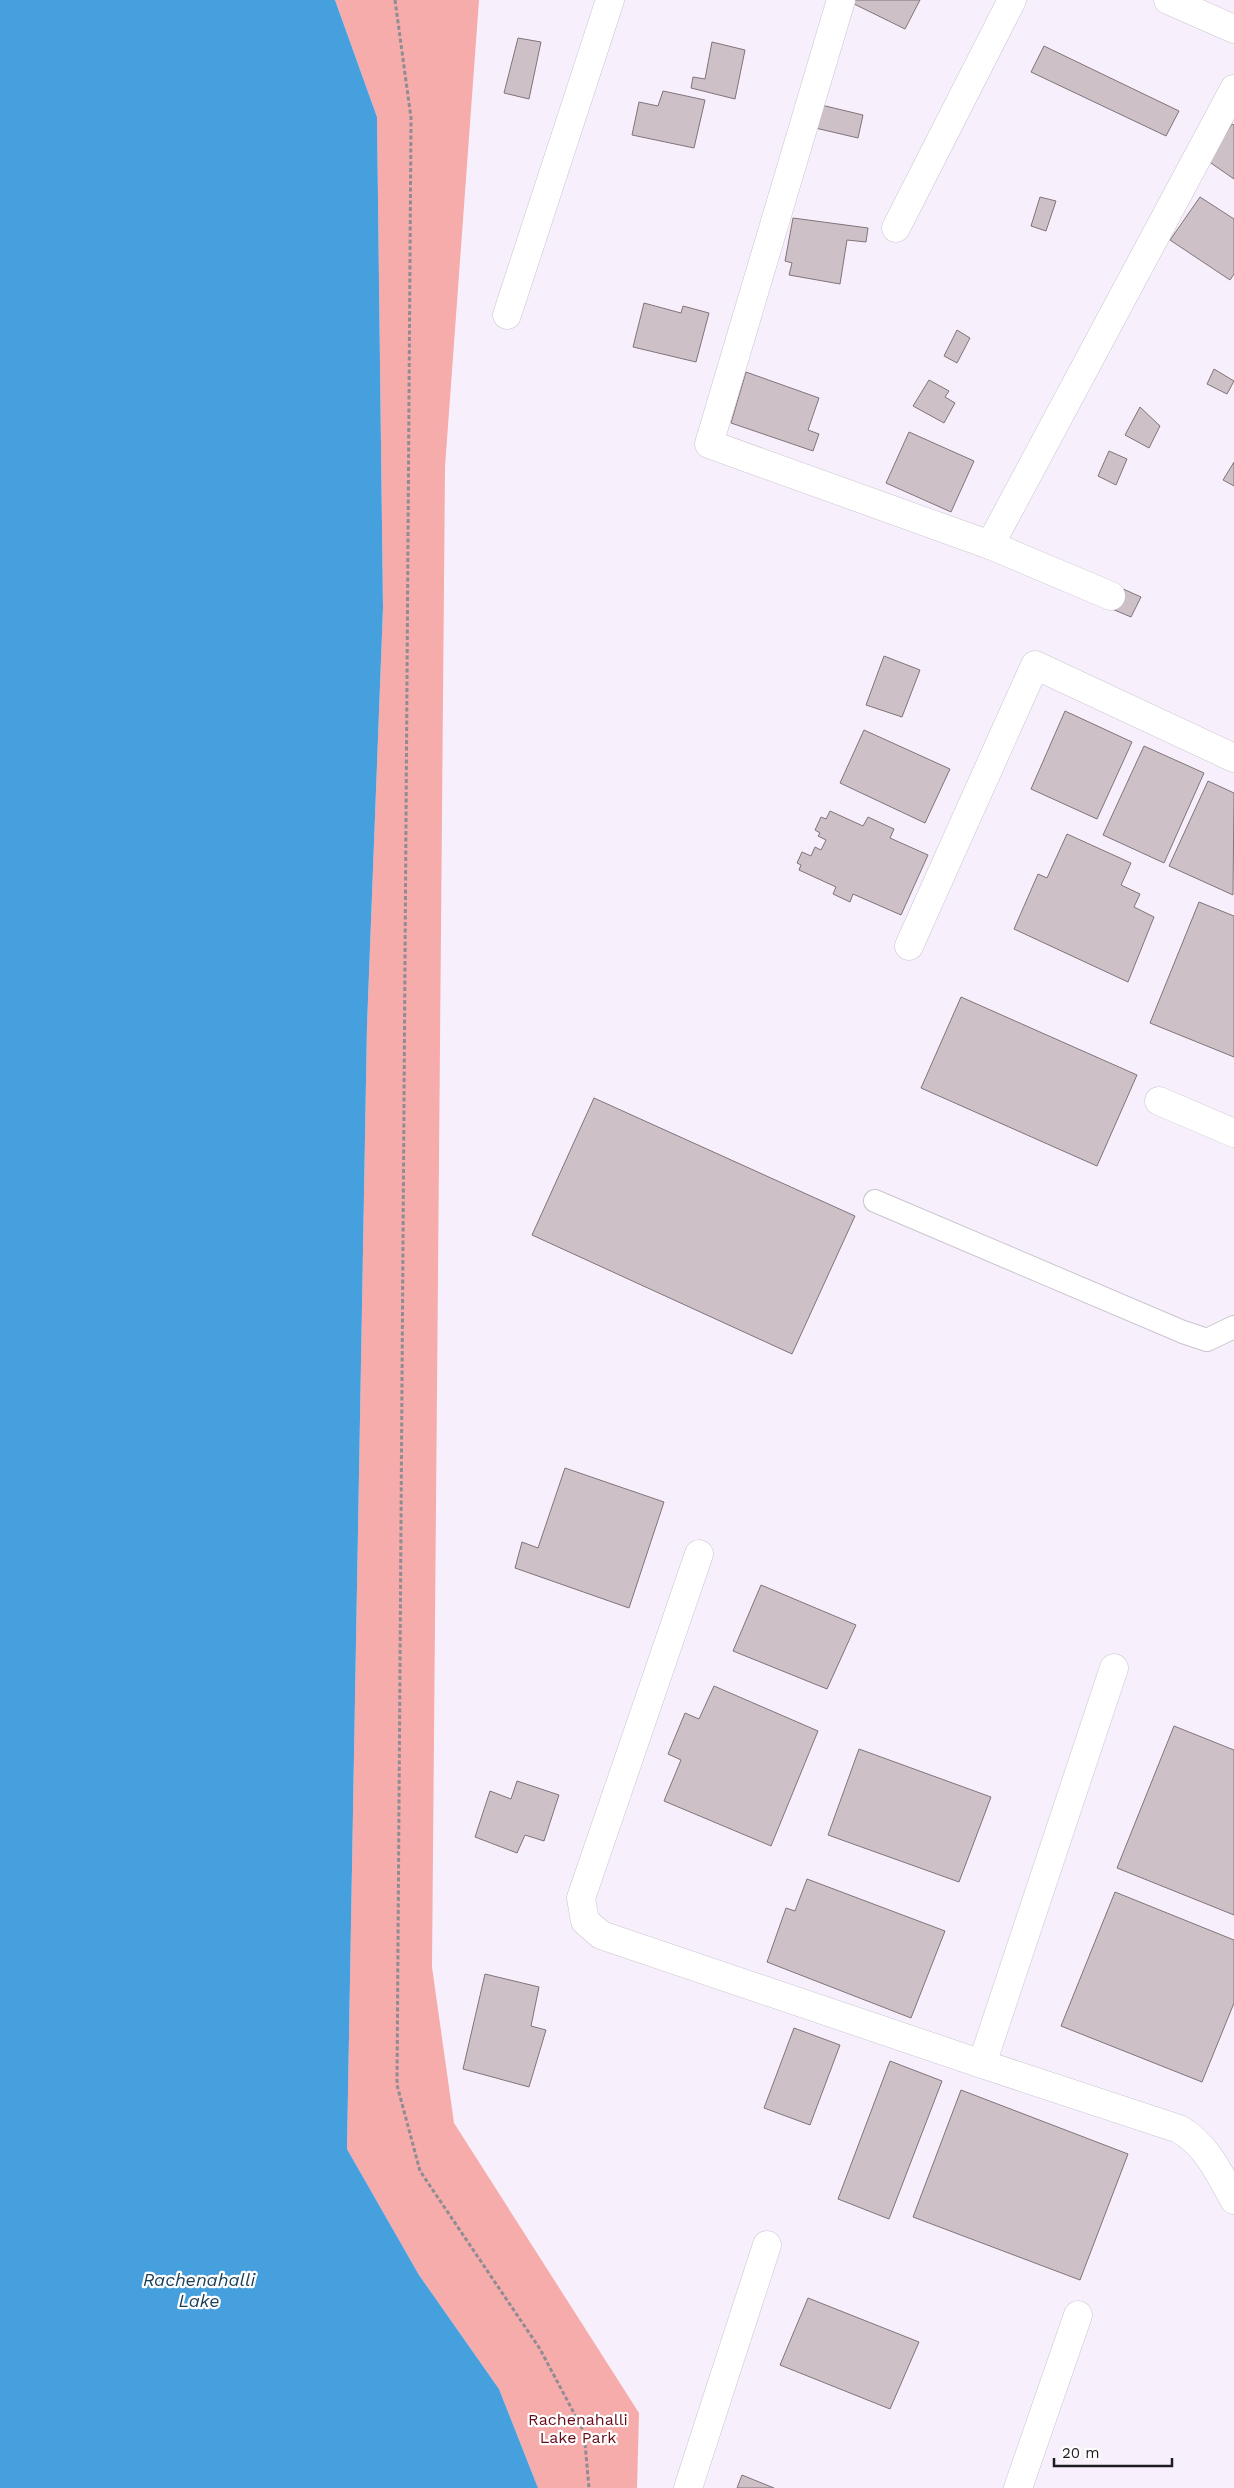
<svg xmlns="http://www.w3.org/2000/svg" width="1234" height="2488" font-family="'Work Sans',sans-serif">
<style>
.green{fill:#f5acaa}
.water{fill:#46a0de}
.building{fill:#cdc0c6;stroke:#80747a}
.lines{fill:none;stroke-linecap:round;stroke-linejoin:round}
.lane-casing{stroke:#cac4cf;stroke-width:24}
.street-casing{stroke:#cac4cf;stroke-width:29}
.secondary-casing{stroke:#cac4cf;stroke-width:29}
.path{stroke:#908c94;stroke-width:3;stroke-dasharray:4 2.5;stroke-linecap:butt}
.lane{stroke:#fff;stroke-width:22}
.street{stroke:#fff;stroke-width:28}
.secondary{stroke:#fff;stroke-width:28}
.labels{text-anchor:middle;dominant-baseline:central;stroke-width:4.5;stroke-linejoin:round;paint-order:stroke}
.park-label{font-size:16px;fill:#690c19;stroke:#fff}
.water-label{font-size:18px;font-style:italic;fill:#1b405a;stroke:#fff}
</style>
<rect width="100%" height="100%" fill="#f7f0fc"/>
<polygon class="green" points="335,0 479,0 445,467 432,1967 454,2123 639,2413 637,2488 538,2488 499,2389 419,2275 347,2149 367,1026 383,608 377,117"/>
<polygon class="water" points="0,0 335,0 377,117 383,608 367,1026 347,2149 419,2275 499,2389 538,2488 0,2488"/>
<g class="building">
<polygon points="846,0 920,0 905,29"/>
<polygon points="518,38 541,42 529,99 504,93"/>
<polygon points="712,42 745,50 735,99 691,88 693,77 705,79"/>
<polygon points="1044,46 1179,111 1166,136 1031,72"/>
<polygon points="663,91 705,100 694,148 632,135 639,102 658,106"/>
<polygon points="817,104 863,115 858,138 811,127"/>
<polygon points="1232,124 1234,125 1234,179 1208,161"/>
<polygon points="1040,197 1056,201 1046,231 1031,226"/>
<polygon points="1200,197 1234,219 1234,274 1230,280 1170,240"/>
<polygon points="793,218 868,228 866,242 847,240 840,284 789,275 792,263 785,261"/>
<polygon points="644,303 681,313 683,306 709,313 696,362 633,347"/>
<polygon points="957,330 970,338 957,363 944,356"/>
<polygon points="1214,369 1234,381 1227,394 1207,384"/>
<polygon points="746,372 819,398 808,430 819,434 813,451 731,423"/>
<polygon points="929,380 949,391 945,397 955,403 944,423 913,406"/>
<polygon points="1140,407 1160,426 1149,448 1125,435"/>
<polygon points="909,432 974,461 951,512 886,483"/>
<polygon points="1109,451 1127,459 1116,485 1098,476"/>
<polygon points="1234,462 1234,486 1223,480"/>
<polygon points="1121,588 1141,597 1131,617 1112,609"/>
<polygon points="884,656 920,670 902,717 866,705"/>
<polygon points="1065,711 1132,742 1097,819 1031,789"/>
<polygon points="864,730 950,769 925,823 840,783"/>
<polygon points="1144,746 1204,773 1164,863 1103,835"/>
<polygon points="1208,781 1234,793 1233,895 1169,866"/>
<polygon points="830,811 863,826 868,817 894,829 890,838 928,855 901,915 853,894 850,902 833,894 836,887 799,870 801,865 797,863 802,852 811,856 815,847 821,850 826,840 818,836 820,833 815,830 821,817 826,819"/>
<polygon points="1067,834 1131,863 1121,885 1140,894 1134,907 1154,917 1128,982 1014,929 1038,874 1047,878"/>
<polygon points="1199,902 1234,916 1234,1057 1150,1023"/>
<polygon points="961,997 1137,1075 1097,1166 921,1088"/>
<polygon points="594,1098 855,1216 792,1354 532,1235"/>
<polygon points="565,1468 664,1502 629,1608 515,1568 522,1542 538,1548"/>
<polygon points="761,1585 856,1625 827,1689 733,1651"/>
<polygon points="714,1686 818,1731 771,1846 664,1801 681,1760 668,1754 685,1713 699,1719"/>
<polygon points="1174,1726 1234,1750 1234,1915 1117,1868"/>
<polygon points="859,1749 991,1797 959,1882 828,1835"/>
<polygon points="517,1781 559,1795 544,1841 525,1835 517,1853 475,1837 490,1791 511,1799"/>
<polygon points="807,1879 945,1931 911,2018 767,1962 786,1908 795,1911"/>
<polygon points="1115,1892 1234,1940 1234,2003 1202,2082 1061,2026"/>
<polygon points="485,1974 539,1987 531,2026 546,2030 529,2087 463,2069"/>
<polygon points="794,2028 840,2045 810,2125 764,2108"/>
<polygon points="890,2061 942,2081 889,2219 838,2199"/>
<polygon points="961,2090 1128,2154 1080,2280 913,2217"/>
<polygon points="808,2298 919,2342 890,2409 780,2365"/>
<polygon points="742,2475 774,2488 737,2488"/>
</g>
<g class="lines">
<g class="lane-casing">
<polyline id="lane" points="875,1201 1183,1332 1207,1340 1234,1327"/>
</g>
<g class="street-casing">
<g id="street">
<polyline points="841,0 709,444 990,545 1234,89"/>
<polyline points="896,228 1012,0"/>
<polyline points="507,315 610,0"/>
<polyline points="990,545 1111,596"/>
<polyline points="909,946 1035,665 1234,758"/>
<polyline points="1159,1101 1234,1133"/>
<polyline points="699,1554 581,1898 585,1921 601,1935 982,2064"/>
<path d="M 1114,1668 L 982,2064 L 1179,2129 C 1207,2145 1219,2173 1234,2200"/>
<polyline points="688,2488 767,2245"/>
<polyline points="1018,2488 1078,2315"/>
</g>
</g>
<g class="secondary-casing">
<polyline id="secondary" points="1168,0 1234,29"/>
</g>
<polyline class="path" points="395,0 411,118 397,2085 420,2171 540,2349 584,2432 589,2488"/>
<use href="#lane" class="lane"/>
<use href="#street" class="street"/>
<use href="#secondary" class="secondary"/>
</g>
<g class="labels">
<g class="park-label">
<text x="578" y="2419">Rachenahalli<tspan x="578" dy="18">Lake Park</tspan></text>
</g>
<g class="water-label">
<text x="199" y="2279">Rachenahalli<tspan x="199" dy="21">Lake</tspan></text>
</g>
</g>
<path d="M1054 2458v8h118v-8" fill="none" stroke="#1e1c20" stroke-width="2.5"/>
<text x="1062" y="2458" font-size="15" fill="#1e1c20" stroke="#ffffff" stroke-width="4" paint-order="stroke">20 m</text>
</svg>
